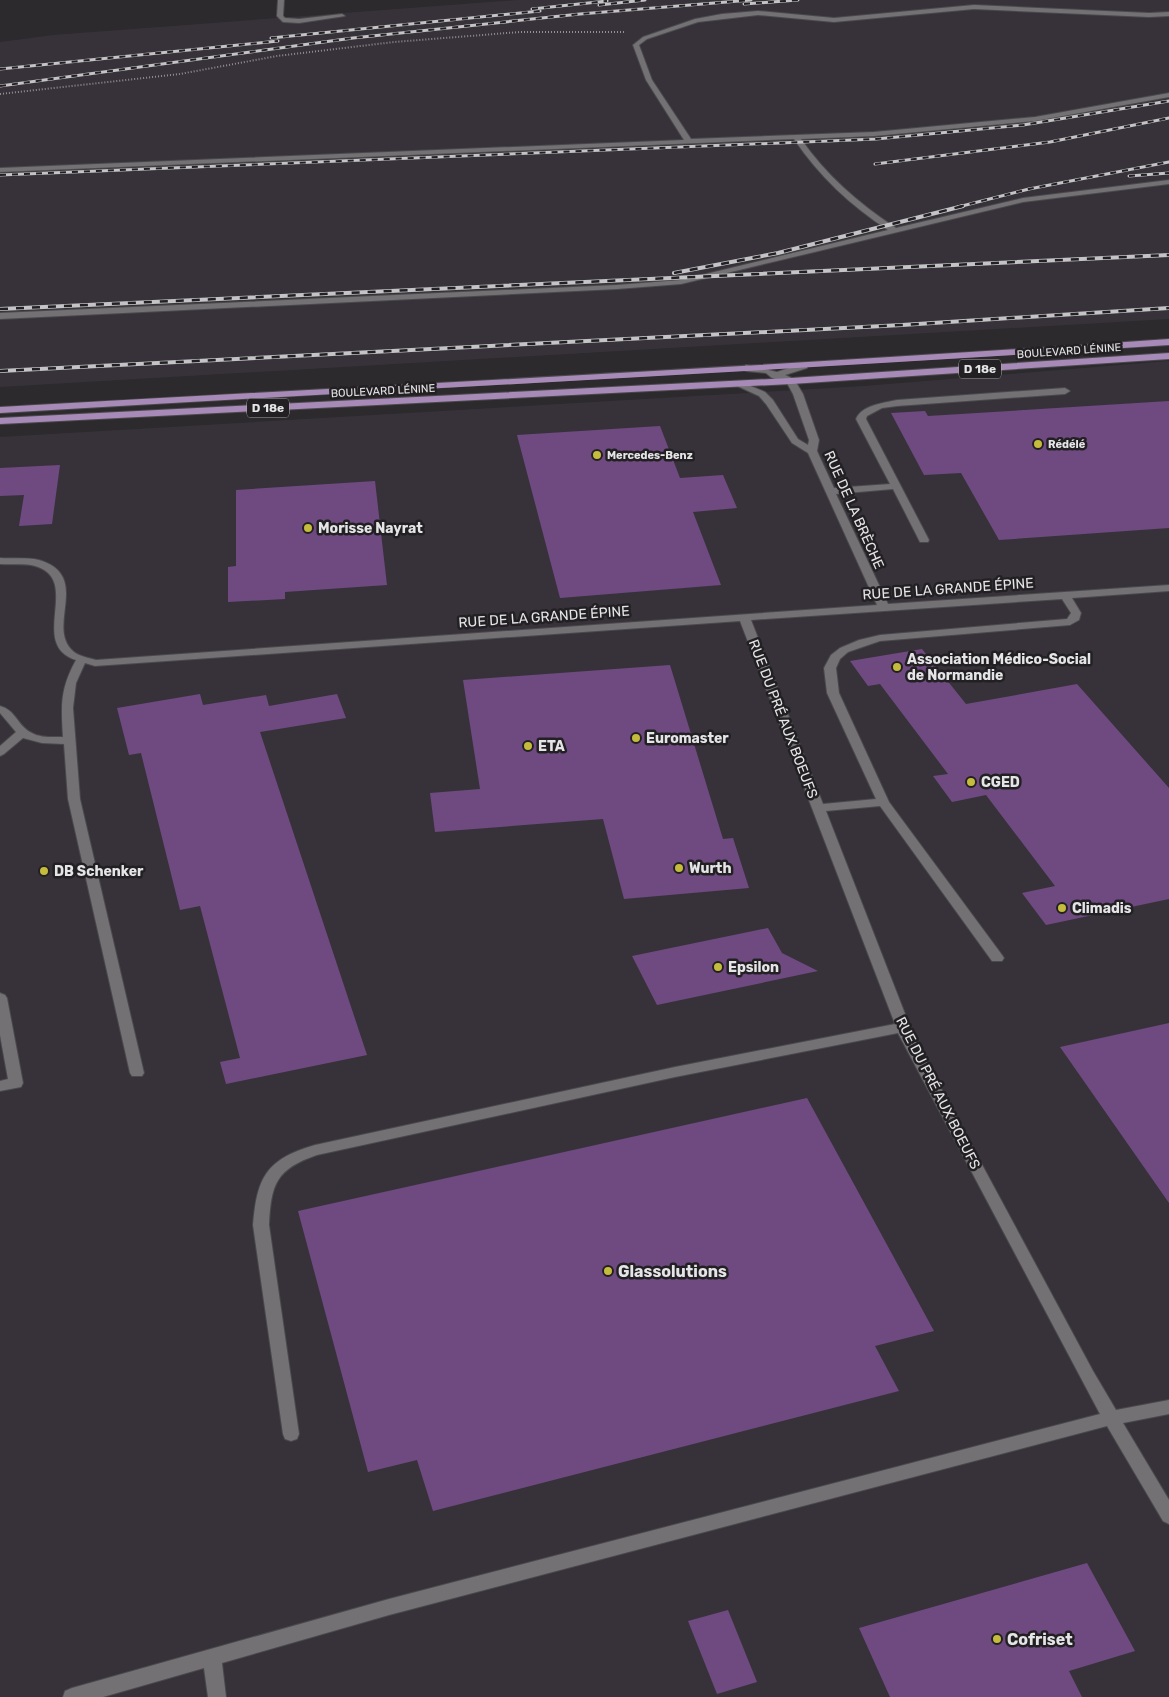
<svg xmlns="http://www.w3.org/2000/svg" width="1169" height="1697" font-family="Rubik,sans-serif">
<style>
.built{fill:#37323a}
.building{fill:#6e4a80}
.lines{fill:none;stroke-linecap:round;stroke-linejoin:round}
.minor-casing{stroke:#4a494b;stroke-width:2}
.major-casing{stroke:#4a494b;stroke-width:2}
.path{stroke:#918f92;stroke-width:2;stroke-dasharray:1 2;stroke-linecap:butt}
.minor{fill:#737174;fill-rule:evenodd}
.major{fill:#a88ab8;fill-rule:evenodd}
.rail-far1-casing{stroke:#c4c3c5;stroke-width:3}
.rail-casing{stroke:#c4c3c5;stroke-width:4}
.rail-far1{stroke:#222023;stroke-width:2;stroke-dasharray:6;stroke-linecap:butt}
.rail{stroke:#222023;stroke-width:2.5;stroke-dasharray:8;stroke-linecap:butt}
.poi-dot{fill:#c5bc3d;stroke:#222023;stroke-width:2}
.labels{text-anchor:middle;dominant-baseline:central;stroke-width:5;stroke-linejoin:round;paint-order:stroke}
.far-street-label{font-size:11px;fill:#e5e4e6;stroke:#222023}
.far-poi-label{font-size:11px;font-weight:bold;fill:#e5e4e6;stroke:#222023;text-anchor:start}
.shield{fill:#222023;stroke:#aaa9ac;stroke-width:1}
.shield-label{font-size:12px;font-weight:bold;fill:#e5e4e6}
.street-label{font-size:14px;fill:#e5e4e6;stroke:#222023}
.poi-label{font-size:14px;font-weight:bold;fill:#e5e4e6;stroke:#222023;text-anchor:start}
.near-poi-label{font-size:16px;font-weight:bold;fill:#e5e4e6;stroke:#222023;text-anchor:start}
</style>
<rect width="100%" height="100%" fill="#2c2a2d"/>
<g class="built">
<polygon points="518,0 1169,0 1169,319 0,387 0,42 53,35"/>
<polygon points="1169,361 1169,1697 0,1697 0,437 864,386"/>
</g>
<g class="building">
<polygon points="1169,401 1169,528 999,540 961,473 924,475 891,413 925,411 928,416"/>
<polygon points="660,426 680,478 723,475 737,508 693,512 721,585 560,598 517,435"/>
<polygon points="60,465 52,524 19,526 24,495 0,496 0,468"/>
<polygon points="375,481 387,585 285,592 285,599 228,602 228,567 236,566 236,490"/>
<polygon points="922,649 966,704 1077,684 1169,788 1169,899 1046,925 1022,893 1055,886 986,795 952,802 933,776 948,774 880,684 868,686 850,661"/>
<polygon points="670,665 723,839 733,838 749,888 624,899 603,819 435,832 430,793 480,789 463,680"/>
<polygon points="200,694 203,705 266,695 269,706 337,694 346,718 260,732 367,1055 226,1084 220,1062 240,1058 200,906 180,910 141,753 129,755 117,708"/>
<polygon points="768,928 782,953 818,971 657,1005 632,956"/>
<polygon points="1169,1023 1169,1203 1060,1047"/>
<polygon points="807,1098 934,1331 875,1346 899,1391 433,1511 417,1460 368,1472 298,1211"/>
<polygon points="1087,1563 1135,1651 1069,1671 1082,1697 890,1697 859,1628"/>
<polygon points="728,1610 757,1682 717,1694 688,1621"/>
</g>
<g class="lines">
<g class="minor-casing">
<g id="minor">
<polygon points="278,0 284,0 283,16 285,18 299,19 342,14 345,16 299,23 283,22 277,16"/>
<path d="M 974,5 L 1149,13 L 1169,12 L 1169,16 L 1149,17 L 974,9 L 834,22 L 758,15 L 698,22 L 647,39 L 639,45 L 652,80 L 691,139 L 874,132 L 1035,117 L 1169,93 L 1169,97 L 1035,121 L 874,136 L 801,139 C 826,175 859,204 896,228 L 1023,198 L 1169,180 L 1169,184 L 1023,202 L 681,284 L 617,289 L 0,319 L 0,313 L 617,285 L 681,280 L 888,230 C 851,206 819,176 794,139 L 0,172 L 0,168 L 684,140 L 646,80 L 633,45 L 643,37 L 695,19 L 722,14 L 758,11 L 834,18 Z"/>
<path d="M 804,363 L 807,364 L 807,368 L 785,375 L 794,379 L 803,394 L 819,440 L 817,451 L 834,488 L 890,484 L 856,419 C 862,405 883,403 897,400 L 1065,388 L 1070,391 L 1065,394 L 897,406 L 882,408 L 867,416 L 866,419 L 929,540 L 928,542 L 920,542 L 893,489 L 836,494 L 888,604 L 1169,585 L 1169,591 L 1072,598 L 1081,613 L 1079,620 L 1070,625 L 880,641 L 848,652 L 840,659 L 836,668 L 839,693 L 889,802 L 1002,955 L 1004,958 L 1002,961 L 992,961 L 880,806 L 826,811 L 916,1042 L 1093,1371 L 1116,1410 L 1169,1400 L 1169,1414 L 1123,1423 L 1169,1500 L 1169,1524 L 1163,1521 L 1107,1426 L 389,1615 L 222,1663 L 226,1697 L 208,1697 L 204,1668 L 103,1697 L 63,1697 L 65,1691 L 72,1688 L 389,1599 L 1100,1414 L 898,1033 L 675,1077 L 317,1155 C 276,1169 271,1184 269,1225 L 299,1434 L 297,1439 L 291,1441 L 285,1439 L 283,1434 L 253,1225 C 257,1176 267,1159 315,1145 L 675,1067 L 895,1024 L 740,621 L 95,666 L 85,663 L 76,683 L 73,708 L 80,799 L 144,1073 L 142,1076 L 132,1076 L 130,1073 L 68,799 L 64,744 L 42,743 L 23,738 L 4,754 L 0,756 L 0,746 L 16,732 L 0,713 L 0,706 C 16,710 18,727 32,733 C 41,738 53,737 63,737 C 61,705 60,689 76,660 C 27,644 83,580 35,566 C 25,563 11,565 0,564 L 0,558 C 12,559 27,557 39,560 C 93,576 44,628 74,652 C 79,656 89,658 96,660 L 877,605 L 808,453 L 792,443 L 766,404 L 759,396 L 733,384 L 735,382 L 741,382 L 765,392 L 773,400 L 798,439 L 808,445 L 809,440 L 793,394 L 787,383 L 772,378 L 766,373 L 746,371 L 742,368 L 746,365 L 777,372 ZM 1062,599 L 1071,613 L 1067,619 L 880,635 L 859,640 L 840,648 L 831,655 L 824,668 L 827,693 L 876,799 L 823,804 L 751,620 Z"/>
<polygon points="0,993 5,995 7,998 23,1083 21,1087 0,1091 0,1081 8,1079 0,1035"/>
</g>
</g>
<g class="major-casing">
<g id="major">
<path d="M 1169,339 L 1169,345 C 780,371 390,390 0,413 L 0,407 C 390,385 780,366 1169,339 Z"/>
<polygon points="1169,353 1169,359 791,384 0,424 0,418 791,378"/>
</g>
</g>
<polyline class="path" points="0,94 180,74 277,56 394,42 520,32 625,32"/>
<use href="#minor" class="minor"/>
<use href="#major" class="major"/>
<g class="rail-far1-casing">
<g id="rail-far1">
<polyline points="744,4 798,0"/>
<polyline points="599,5 645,0"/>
<polyline points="532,9 607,1"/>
<polyline points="271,38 540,11"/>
<polyline points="0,69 278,41"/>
<polyline points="0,86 353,38 580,14 751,0"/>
<polyline points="875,164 1050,142 1169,118"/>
<polyline points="0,175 876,139 1023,125 1169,101"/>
<polyline points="1129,176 1169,173"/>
<polyline points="958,207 1029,189 1169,162"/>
</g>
</g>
<g class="rail-casing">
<g id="rail">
<polyline points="674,273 778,253 963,206"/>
<polyline points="0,309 1169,255"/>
<polyline points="0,371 902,325 1169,308"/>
</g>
</g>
<use href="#rail-far1" class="rail-far1"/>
<use href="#rail" class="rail"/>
</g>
<g class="poi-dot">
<circle cx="1038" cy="444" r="5"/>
<circle cx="597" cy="455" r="5"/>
<circle cx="308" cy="528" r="5"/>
<circle cx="897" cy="667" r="5"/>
<circle cx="636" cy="738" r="5"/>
<circle cx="528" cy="746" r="5"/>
<circle cx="971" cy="782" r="5"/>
<circle cx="679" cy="868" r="5"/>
<circle cx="44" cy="871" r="5"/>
<circle cx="1062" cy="908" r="5"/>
<circle cx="718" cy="967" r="5"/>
<circle cx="608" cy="1271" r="5"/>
<circle cx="997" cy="1639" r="5"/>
</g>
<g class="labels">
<g class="far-street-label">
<text transform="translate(1069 351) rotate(-4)">BOULEVARD LÉNINE</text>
<text transform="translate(383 391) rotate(-3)">BOULEVARD LÉNINE</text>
</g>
<g class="far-poi-label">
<text x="1048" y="444">Rédélé</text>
<text x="607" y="455">Mercedes-Benz</text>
</g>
<g class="shield">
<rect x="959" y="359.5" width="42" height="19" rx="4"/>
<rect x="247" y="398.5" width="42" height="19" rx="4"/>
</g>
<g class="shield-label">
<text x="980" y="369">D 18e</text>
<text x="268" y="408">D 18e</text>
</g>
<g class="street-label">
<text transform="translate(854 510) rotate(66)">RUE DE LA BRÈCHE</text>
<text transform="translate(948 589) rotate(-4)">RUE DE LA GRANDE ÉPINE</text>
<text transform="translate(544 617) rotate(-4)">RUE DE LA GRANDE ÉPINE</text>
<text transform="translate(783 719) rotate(69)">RUE DU PRÉ AUX BOEUFS</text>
<text transform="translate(938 1093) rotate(63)">RUE DU PRÉ AUX BOEUFS</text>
</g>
<g class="poi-label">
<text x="318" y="528">Morisse Nayrat</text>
<text x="907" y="659">Association Médico-Social<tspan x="907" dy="16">de Normandie</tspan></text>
<text x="646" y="738">Euromaster</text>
<text x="538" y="746">ETA</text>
<text x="981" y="782">CGED</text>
<text x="689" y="868">Wurth</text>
<text x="54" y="871">DB Schenker</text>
<text x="1072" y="908">Climadis</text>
<text x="728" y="967">Epsilon</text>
</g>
<g class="near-poi-label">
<text x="618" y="1271">Glassolutions</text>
<text x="1007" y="1639">Cofriset</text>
</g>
</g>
</svg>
